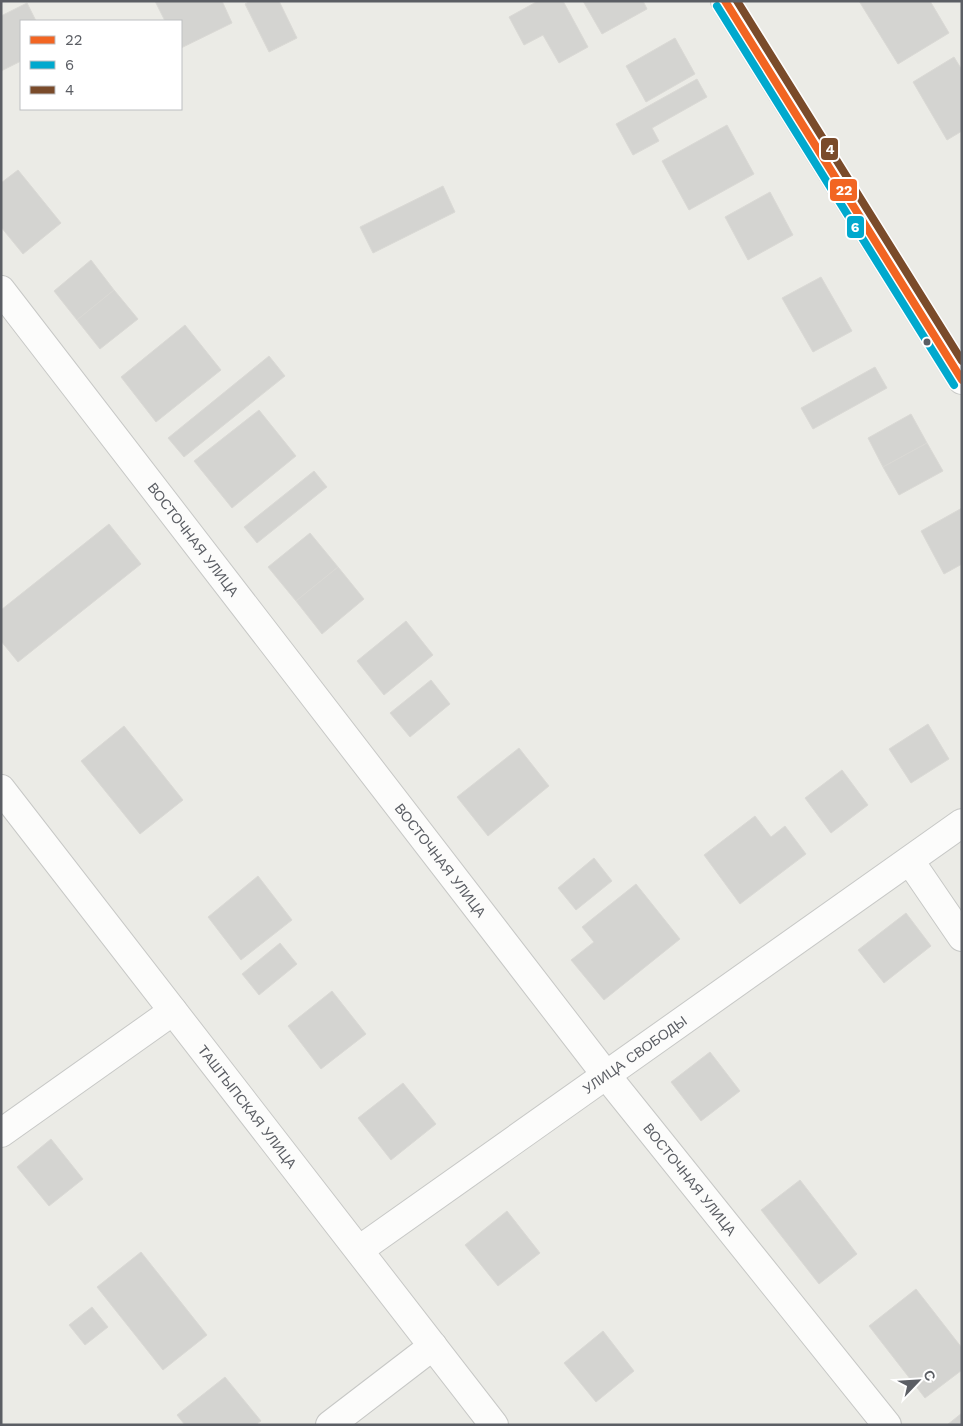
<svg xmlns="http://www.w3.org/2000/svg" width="963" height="1426" font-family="'Work Sans',sans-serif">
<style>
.building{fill:#d4d4d1;stroke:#dad9d5}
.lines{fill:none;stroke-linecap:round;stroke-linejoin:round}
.street-casing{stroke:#c7c8c6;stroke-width:30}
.street{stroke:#fcfcfb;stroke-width:28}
.bus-1-casing{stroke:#fff;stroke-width:11}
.bus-2-casing{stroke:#fff;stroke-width:11}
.bus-3-casing{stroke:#fff;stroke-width:11}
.bus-1{stroke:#f26522;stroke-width:8}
.bus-2{stroke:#00a9ce;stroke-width:8}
.bus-3{stroke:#7a4b2a;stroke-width:8}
.bus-dot{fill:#5b5e64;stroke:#fff;stroke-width:2}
.labels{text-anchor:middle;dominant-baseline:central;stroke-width:4;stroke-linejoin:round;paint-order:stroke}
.street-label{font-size:14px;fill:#5b5e64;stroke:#fff}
.line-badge{stroke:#fff;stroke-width:2}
.badge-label{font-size:14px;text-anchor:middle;font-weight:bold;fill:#fff}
</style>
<rect width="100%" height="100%" fill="#ebebe6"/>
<g class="building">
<polygon points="155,1 222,1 232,23 181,48 181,21 165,21"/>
<polygon points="250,1 279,1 297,38 269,52 245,4"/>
<polygon points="538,1 563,1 588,47 559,63 543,35 524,45 509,17"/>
<polygon points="583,1 643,1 647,9 602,34"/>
<polygon points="859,1 930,1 949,33 898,64"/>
<polygon points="27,3 36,21 21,21 21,61 1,71 1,16"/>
<polygon points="675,38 695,74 646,102 626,66"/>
<polygon points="954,57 962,70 962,131 947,140 913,82"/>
<polygon points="697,79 707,97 652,128 659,141 633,155 616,124"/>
<polygon points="727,125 754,174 689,210 662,161"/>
<polygon points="18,170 61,223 23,254 1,227 1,183"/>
<polygon points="443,186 455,212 373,253 360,227"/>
<polygon points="770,192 793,235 748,260 725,217"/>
<polygon points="91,260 114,290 77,320 54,291"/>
<polygon points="821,277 852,331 813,352 782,298"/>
<polygon points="114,290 138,319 100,349 77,320"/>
<polygon points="185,325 221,370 156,422 121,377"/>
<polygon points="269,356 285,376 184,457 168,438"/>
<polygon points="875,367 887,388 813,429 801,408"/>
<polygon points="259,410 296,456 232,508 194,461"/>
<polygon points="911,414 927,443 883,467 868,438"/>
<polygon points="927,443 943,471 899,495 883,467"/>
<polygon points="314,471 327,487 257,543 244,527"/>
<polygon points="962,508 962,564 944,574 921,531"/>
<polygon points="109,524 141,564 18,662 1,641 1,610"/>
<polygon points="310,533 338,567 296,601 268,567"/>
<polygon points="338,567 364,599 322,634 296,601"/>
<polygon points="406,621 433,655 384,695 357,661"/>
<polygon points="431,680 450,704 410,737 390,713"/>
<polygon points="928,724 949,759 911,783 889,749"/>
<polygon points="124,726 183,800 140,834 81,761"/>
<polygon points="519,748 549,786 488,836 457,797"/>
<polygon points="842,770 868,805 831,833 805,798"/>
<polygon points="755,816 771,837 785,826 806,854 740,904 704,855"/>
<polygon points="594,858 612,881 576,910 558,888"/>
<polygon points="258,876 292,920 241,960 208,917"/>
<polygon points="636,884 680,939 604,1000 571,960 594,942 582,927"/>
<polygon points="906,913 931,946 884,983 858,950"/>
<polygon points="280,943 297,964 259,995 242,974"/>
<polygon points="332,991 366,1034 321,1069 288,1026"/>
<polygon points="710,1052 740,1091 701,1121 671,1082"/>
<polygon points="403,1083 436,1124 391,1160 358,1118"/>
<polygon points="51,1139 83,1179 49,1206 17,1167"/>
<polygon points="800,1180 857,1254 819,1284 761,1210"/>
<polygon points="507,1211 540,1253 498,1286 465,1245"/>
<polygon points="141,1252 207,1335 163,1370 97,1287"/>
<polygon points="916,1289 962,1348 962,1370 925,1398 869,1326"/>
<polygon points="92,1307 108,1327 85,1345 69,1325"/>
<polygon points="603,1331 634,1371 596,1402 564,1363"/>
<polygon points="225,1377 261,1421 255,1425 185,1425 177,1415"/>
<polygon points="962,1413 962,1425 947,1425"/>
</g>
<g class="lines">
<g class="street-casing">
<g id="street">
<polyline points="725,1 962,380"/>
<path id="s1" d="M 1,290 L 606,1075 L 887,1425"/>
<path id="s2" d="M 1,789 L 494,1425"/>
<polyline points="910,861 962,937"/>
<polyline points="1,1133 173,1011"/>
<path id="s3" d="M 359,1250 L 962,823"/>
<polyline points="330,1425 433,1346"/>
</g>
</g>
<use href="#street" class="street"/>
<g class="bus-1-casing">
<polyline id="bus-1" points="725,1 962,380"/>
</g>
<g class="bus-2-casing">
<polyline id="bus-2" points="717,6 954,385"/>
</g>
<g class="bus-3-casing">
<polyline id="bus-3" points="737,1 962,361"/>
</g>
<use href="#bus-1" class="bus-1"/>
<use href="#bus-2" class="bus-2"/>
<use href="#bus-3" class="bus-3"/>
</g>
<circle class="bus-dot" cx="927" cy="342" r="4.5"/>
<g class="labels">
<g class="street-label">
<text stroke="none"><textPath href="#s1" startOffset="315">ВОСТОЧНАЯ УЛИЦА</textPath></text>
<text stroke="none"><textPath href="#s1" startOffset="720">ВОСТОЧНАЯ УЛИЦА</textPath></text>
<text stroke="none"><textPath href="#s3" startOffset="338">УЛИЦА СВОБОДЫ</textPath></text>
<text stroke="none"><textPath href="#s2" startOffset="402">ТАШТЫПСКАЯ УЛИЦА</textPath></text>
<text stroke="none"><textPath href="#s1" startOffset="1125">ВОСТОЧНАЯ УЛИЦА</textPath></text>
</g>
</g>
<g class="line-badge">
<rect x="820" y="137" width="19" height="24" rx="5" fill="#7a4b2a"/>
<rect x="829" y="178" width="29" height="24" rx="5" fill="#f26522"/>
<rect x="846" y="215" width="19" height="24" rx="5" fill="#00a9ce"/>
</g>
<g class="badge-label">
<text x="830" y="154">4</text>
<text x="844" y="195">22</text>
<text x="855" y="232">6</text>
</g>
<rect width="963" height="1426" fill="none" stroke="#5b5e64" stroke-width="5"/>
<rect x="20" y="20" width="162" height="90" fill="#ffffff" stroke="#bdbfc1"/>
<rect x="30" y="36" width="25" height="8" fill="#f26522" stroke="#bdbfc1"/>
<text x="65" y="45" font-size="15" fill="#5b5e64">22</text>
<rect x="30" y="61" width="25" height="8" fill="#00a9ce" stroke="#bdbfc1"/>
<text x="65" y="70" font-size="15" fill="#5b5e64">6</text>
<rect x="30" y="86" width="25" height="8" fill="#7a4b2a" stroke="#bdbfc1"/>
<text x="65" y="95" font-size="15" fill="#5b5e64">4</text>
<g transform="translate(918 1381) rotate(65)" stroke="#ffffff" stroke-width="4" paint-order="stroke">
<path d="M0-4L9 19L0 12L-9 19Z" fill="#5b5e64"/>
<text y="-8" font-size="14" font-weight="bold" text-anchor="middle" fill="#5b5e64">С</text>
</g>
</svg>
